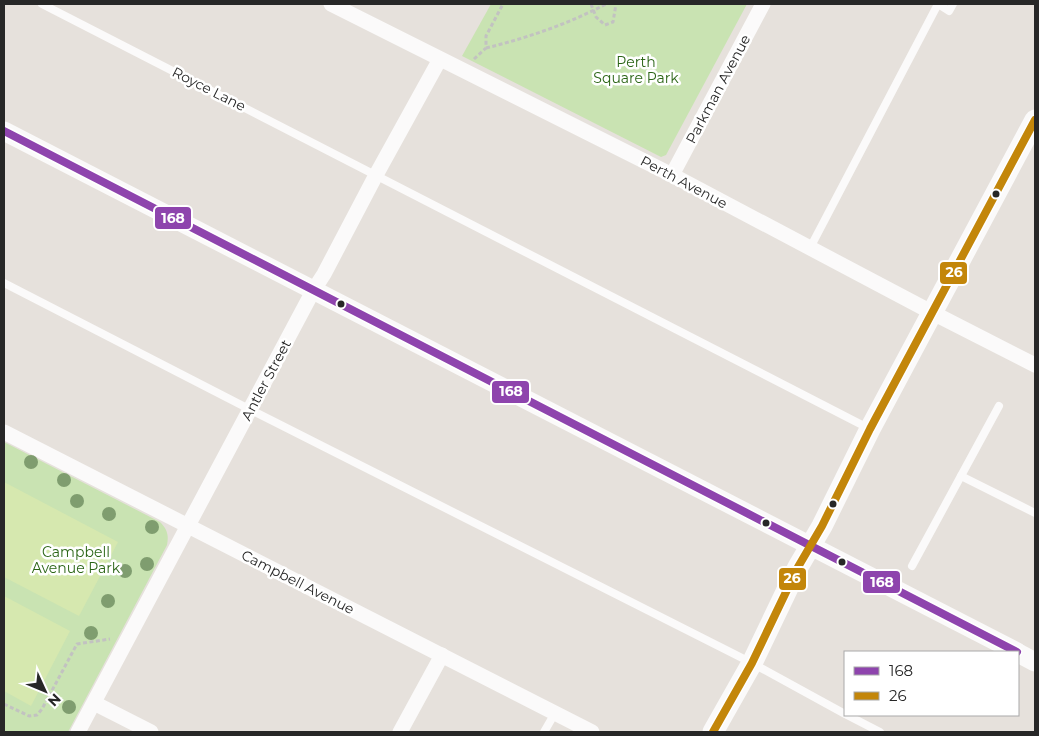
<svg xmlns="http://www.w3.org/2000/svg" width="1039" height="736" font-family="Montserrat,sans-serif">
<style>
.park{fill:#c9e3b2}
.pitch{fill:#d6e8af}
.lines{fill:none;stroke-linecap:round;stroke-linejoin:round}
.path{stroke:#c2c2c1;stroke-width:3;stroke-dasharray:4 2.5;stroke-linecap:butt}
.service{stroke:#fbfafa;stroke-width:8}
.minor{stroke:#fbfafa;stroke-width:15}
.tertiary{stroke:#fbfafa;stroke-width:19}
.secondary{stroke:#fbfafa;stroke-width:21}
.bus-1-casing{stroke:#fff;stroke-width:11}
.bus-2-casing{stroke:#fff;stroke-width:11}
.bus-1{stroke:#8e44ad;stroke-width:8}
.bus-2{stroke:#c3860a;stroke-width:8}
.tree{fill:#7f9d6f}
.bus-dot{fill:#272727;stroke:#fff;stroke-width:2}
.labels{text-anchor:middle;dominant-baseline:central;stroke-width:5;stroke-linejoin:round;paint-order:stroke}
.park-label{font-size:14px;fill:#2b6516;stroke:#fff}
.street-label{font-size:14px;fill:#272727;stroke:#fff}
.line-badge{stroke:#fff;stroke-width:2}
.badge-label{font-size:14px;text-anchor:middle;font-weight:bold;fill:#fff}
</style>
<rect width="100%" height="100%" fill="#e6e1dc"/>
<g class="park">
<polygon points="491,4 747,4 666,155 661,157 462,56"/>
<path d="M 4,442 L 160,522 C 167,529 169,535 167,545 L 68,732 L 4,732 Z"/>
</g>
<g class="pitch">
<polygon points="4,482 118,542 79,616 4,577"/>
<polygon points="4,596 70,631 31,706 4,691"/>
</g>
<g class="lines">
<g class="path">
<polyline points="591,4 596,17 605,25 613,22 616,4"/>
<path d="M 486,48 C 527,38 568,24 606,4"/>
<polyline points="474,59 486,48 486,36 503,4"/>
<polyline points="4,704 29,716 37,715 42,709 77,644 110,639"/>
</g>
<g class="service">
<polyline points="42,4 868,428"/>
<polyline points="810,248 938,4 949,11 953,4"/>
<polyline points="4,283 251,410 752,663 845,714"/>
<polyline points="961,476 1035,513"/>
<polyline points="912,566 999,406"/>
<polyline points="847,715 880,732"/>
<polyline points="544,732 555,713"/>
</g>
<g class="minor">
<polyline points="331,4 672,175 933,313 1035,365"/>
<polyline points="672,175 763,4"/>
<polyline points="4,432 592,732"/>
<polyline points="94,703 151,732"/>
<polyline points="78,732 313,291 324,274 376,175 440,59"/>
<polyline points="400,732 442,655"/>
</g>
<g class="tertiary">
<polyline points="4,131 1017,652"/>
<polyline points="1018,653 1035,662"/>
</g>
<polyline class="secondary" points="713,732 752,663 798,567 822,526 870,429 1035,120"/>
<g class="bus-1-casing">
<polyline id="bus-1" points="4,131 1017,652"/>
</g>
<g class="bus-2-casing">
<polyline id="bus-2" points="713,732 752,663 798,567 822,526 870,429 1035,120"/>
</g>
<use href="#bus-1" class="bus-1"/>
<use href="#bus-2" class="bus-2"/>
</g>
<g class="tree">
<circle cx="31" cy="462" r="7"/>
<circle cx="64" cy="480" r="7"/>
<circle cx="77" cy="501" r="7"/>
<circle cx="109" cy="514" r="7"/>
<circle cx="152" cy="527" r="7"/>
<circle cx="147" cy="564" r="7"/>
<circle cx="125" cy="571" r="7"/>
<circle cx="108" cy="601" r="7"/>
<circle cx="91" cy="633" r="7"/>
<circle cx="69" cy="707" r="7"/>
</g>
<g class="bus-dot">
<circle cx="996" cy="194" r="4.5"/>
<circle cx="341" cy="304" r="4.5"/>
<circle cx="833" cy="504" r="4.5"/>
<circle cx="766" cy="523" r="4.5"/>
<circle cx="842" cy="562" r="4.5"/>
</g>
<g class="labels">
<g class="park-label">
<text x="636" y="62">Perth<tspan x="636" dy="16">Square Park</tspan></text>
<text x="76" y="552">Campbell<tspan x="76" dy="16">Avenue Park</tspan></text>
</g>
<g class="street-label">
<text transform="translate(209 89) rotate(27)">Royce Lane</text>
<text transform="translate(718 89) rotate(-62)">Parkman Avenue</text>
<text transform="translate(684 182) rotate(28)">Perth Avenue</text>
<text transform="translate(266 380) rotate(-62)">Antler Street</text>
<text transform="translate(298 582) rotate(27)">Campbell Avenue</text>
</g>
</g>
<g class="line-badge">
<rect x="154" y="206" width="38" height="24" rx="5" fill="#8e44ad"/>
<rect x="939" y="261" width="29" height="24" rx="5" fill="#c3860a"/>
<rect x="491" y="380" width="39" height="24" rx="5" fill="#8e44ad"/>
<rect x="778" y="567" width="29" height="24" rx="5" fill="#c3860a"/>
<rect x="862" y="570" width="39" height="24" rx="5" fill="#8e44ad"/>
</g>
<g class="badge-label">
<text x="173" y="223">168</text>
<text x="954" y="277">26</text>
<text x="511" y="396">168</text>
<text x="792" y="583">26</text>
<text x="882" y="587">168</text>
</g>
<rect width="1039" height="736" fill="none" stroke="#272727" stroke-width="10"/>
<rect x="844" y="651" width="175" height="65" fill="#ffffff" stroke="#a9a9a9"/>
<rect x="854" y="667" width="25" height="8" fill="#8e44ad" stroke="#a9a9a9"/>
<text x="889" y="676" font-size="15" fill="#272727">168</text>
<rect x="854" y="692" width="25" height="8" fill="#c3860a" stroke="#a9a9a9"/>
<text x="889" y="701" font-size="15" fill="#272727">26</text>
<g transform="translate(45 691) rotate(134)" stroke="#ffffff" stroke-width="4" paint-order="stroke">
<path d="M0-4L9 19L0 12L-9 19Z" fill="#272727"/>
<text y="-8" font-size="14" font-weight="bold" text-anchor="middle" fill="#272727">N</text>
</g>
</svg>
